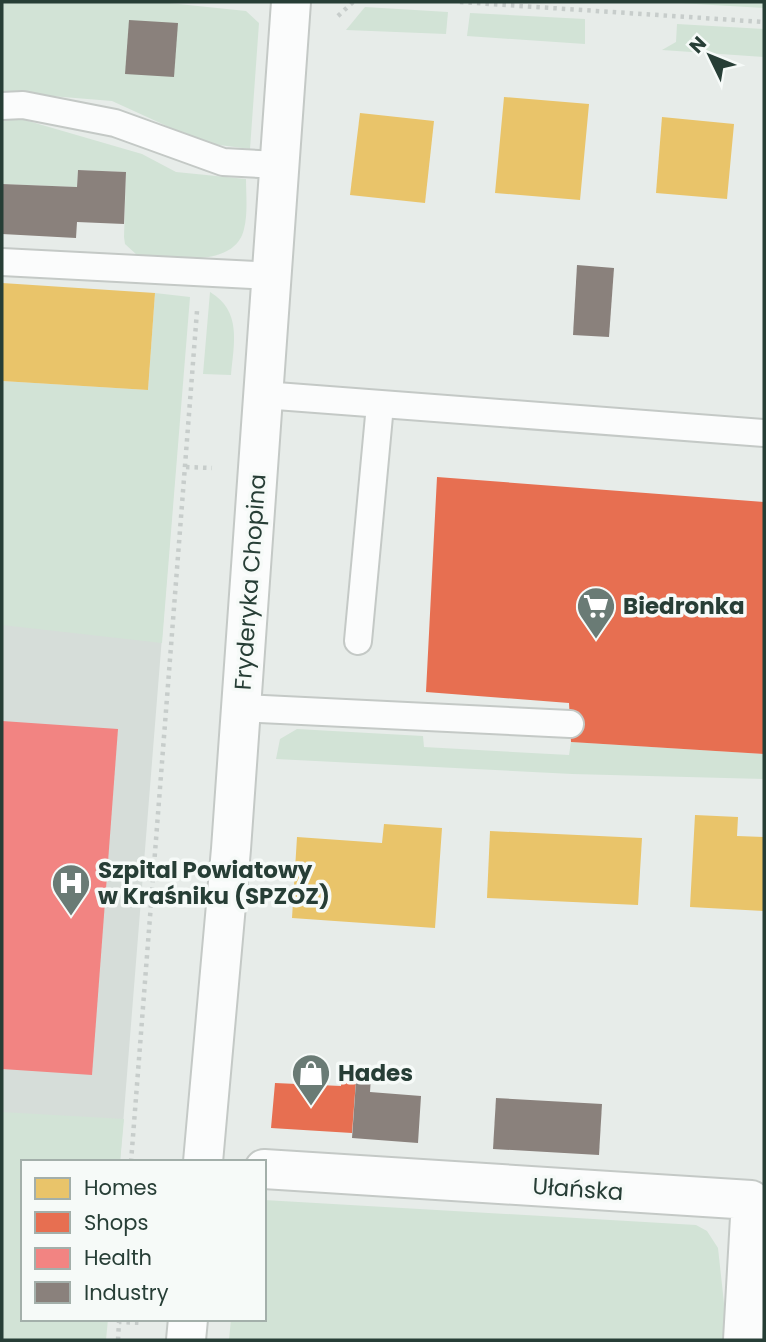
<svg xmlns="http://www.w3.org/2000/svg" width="766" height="1342" font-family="Poppins,sans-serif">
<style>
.built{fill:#d6ddd9}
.green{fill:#d2e3d6}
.homes{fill:#e9c46a}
.shops{fill:#e76f51}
.health{fill:#f28482}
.industry{fill:#8a817c}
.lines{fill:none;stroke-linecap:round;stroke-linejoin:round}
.service-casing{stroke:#c4c9c6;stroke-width:30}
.minor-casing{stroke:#c4c9c6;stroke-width:42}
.path{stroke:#c7cdcb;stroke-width:4.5;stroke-dasharray:3.5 5;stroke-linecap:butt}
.service{stroke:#fbfcfc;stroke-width:26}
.minor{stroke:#fbfcfc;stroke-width:38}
.labels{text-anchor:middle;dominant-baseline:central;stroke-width:7;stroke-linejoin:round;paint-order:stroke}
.street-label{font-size:23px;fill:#273e36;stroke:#f6faf8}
.poi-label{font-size:23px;font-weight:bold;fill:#273e36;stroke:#f6faf8;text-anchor:start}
</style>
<rect width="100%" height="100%" fill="#e7ece9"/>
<polygon class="built" points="2,427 178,437 120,1162 23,1162 23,1319 2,1331"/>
<g class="green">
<polygon points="2,2 159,2 246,11 259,23 250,149 204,143 112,101 2,92"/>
<polygon points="662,2 764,2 764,8"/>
<polygon points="365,7 448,12 446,34 346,30"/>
<polygon points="470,13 585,19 585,44 467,36"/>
<polygon points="677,24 764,29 764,57 662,50 676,42"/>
<path d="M 18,118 L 142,154 L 176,172 L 246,179 C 246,195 248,213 244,229 C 235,270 167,257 137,255 L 125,244 L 124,237 L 126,172 L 78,170 L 77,187 L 2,184 L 2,120 Z"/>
<path d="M 210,292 C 242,311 234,343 231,375 L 203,374 Z"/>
<polygon points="155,293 190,297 162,643 2,625 2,381 148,390"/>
<polygon points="297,729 423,736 424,747 569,755 571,742 764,754 764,779 572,774 276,759 280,739"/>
<polygon points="2,1112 124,1119 120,1162 23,1162 23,1319 108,1319 106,1340 2,1340"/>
<polygon points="264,1200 696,1225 707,1231 718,1248 728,1340 229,1340 231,1319 264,1319"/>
</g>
<g class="homes">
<polygon points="504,97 589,104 580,200 495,193"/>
<polygon points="360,113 434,121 425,203 350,195"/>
<polygon points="662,117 734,124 727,199 656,193"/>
<polygon points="2,283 155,293 148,390 2,381"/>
<polygon points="695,815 738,817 737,836 764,837 764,911 690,907"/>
<polygon points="384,824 442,828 435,928 292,918 297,837 382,843"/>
<polygon points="490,831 642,838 638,905 487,898"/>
</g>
<g class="shops">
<polygon points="437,477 764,502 764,754 571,742 569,703 426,692"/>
<polygon points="342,1066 357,1067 352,1133 271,1128 275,1083 341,1086"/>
</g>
<polygon class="health" points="2,721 118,729 92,1075 2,1069"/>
<g class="industry">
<polygon points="129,20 178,23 174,77 125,74"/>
<polygon points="78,170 126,172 124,224 77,222 76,238 2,234 2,184 77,187"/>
<polygon points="577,265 614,268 609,337 573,335"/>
<polygon points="357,1067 365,1067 365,1075 371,1076 370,1092 421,1096 418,1143 352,1138"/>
<polygon points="496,1098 602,1104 599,1155 493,1149"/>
</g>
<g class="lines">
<g class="service-casing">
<g id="service">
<polyline points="2,106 23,105 115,123 223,162 279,165"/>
<polyline points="2,262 273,276"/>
<polyline points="263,395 764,433"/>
<polyline points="358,641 380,405"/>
<polyline points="241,708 570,724"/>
</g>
</g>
<g class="minor-casing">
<g id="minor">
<polyline points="203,1162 231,849 291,2"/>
<polyline points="264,1169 751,1200 743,1340"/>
<polyline points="186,1340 188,1319"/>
</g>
</g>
<g class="path">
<polyline points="460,2 764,22"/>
<polyline points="338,16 353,2"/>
<polyline points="186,467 212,468"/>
<polyline points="131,1162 197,311"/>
<polyline points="118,1340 119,1322 142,1323"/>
</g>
<use href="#service" class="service"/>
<use href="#minor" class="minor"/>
</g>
<defs>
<g id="supermarket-pin" transform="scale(2.0125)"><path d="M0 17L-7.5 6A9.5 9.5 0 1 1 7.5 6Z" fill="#6a7b75" stroke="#f6faf8"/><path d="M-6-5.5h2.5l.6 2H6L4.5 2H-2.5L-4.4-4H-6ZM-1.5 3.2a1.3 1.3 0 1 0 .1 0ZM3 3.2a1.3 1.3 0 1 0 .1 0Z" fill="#fff"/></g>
<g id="hospital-pin" transform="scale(2.0125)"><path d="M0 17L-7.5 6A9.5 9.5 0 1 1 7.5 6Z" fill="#6a7b75" stroke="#f6faf8"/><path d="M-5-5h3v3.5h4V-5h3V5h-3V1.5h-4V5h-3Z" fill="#fff"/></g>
<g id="shop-pin" transform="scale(2.0125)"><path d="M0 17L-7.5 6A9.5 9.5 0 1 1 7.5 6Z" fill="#6a7b75" stroke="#f6faf8"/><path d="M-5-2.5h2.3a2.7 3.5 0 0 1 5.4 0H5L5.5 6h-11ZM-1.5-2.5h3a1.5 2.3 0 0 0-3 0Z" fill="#fff"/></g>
</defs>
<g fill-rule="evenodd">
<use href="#supermarket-pin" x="596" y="606"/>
<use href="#hospital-pin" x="71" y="883"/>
<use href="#shop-pin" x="311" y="1073"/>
</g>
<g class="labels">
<g class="street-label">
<text transform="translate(250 582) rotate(-86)">Fryderyka Chopina</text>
<text transform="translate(578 1189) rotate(4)">Ułańska</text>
</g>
<g class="poi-label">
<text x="623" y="606">Biedronka</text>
<text x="98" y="870">Szpital Powiatowy<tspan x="98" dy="26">w Kraśniku (SPZOZ)</tspan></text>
<text x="338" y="1073">Hades</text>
</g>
</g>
<rect width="766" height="1342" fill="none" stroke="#273e36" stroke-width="7"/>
<rect x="21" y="1160" width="245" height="161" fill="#f6faf8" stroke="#a3afaa" stroke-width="2"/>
<rect x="35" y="1178" width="35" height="21" fill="#e9c46a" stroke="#a3afaa" stroke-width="2"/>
<text x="84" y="1195" font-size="21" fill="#273e36">Homes</text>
<rect x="35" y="1212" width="35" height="21" fill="#e76f51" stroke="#a3afaa" stroke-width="2"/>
<text x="84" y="1230" font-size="21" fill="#273e36">Shops</text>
<rect x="35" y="1248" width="35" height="21" fill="#f28482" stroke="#a3afaa" stroke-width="2"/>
<text x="84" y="1265" font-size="21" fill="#273e36">Health</text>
<rect x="35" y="1282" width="35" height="21" fill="#8a817c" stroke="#a3afaa" stroke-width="2"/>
<text x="84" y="1300" font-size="21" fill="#273e36">Industry</text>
<g transform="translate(710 56) rotate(313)" stroke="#f6faf8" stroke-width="5" paint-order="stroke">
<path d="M0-5L12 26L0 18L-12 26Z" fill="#273e36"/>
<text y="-10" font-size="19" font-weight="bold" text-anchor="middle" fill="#273e36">N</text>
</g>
</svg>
